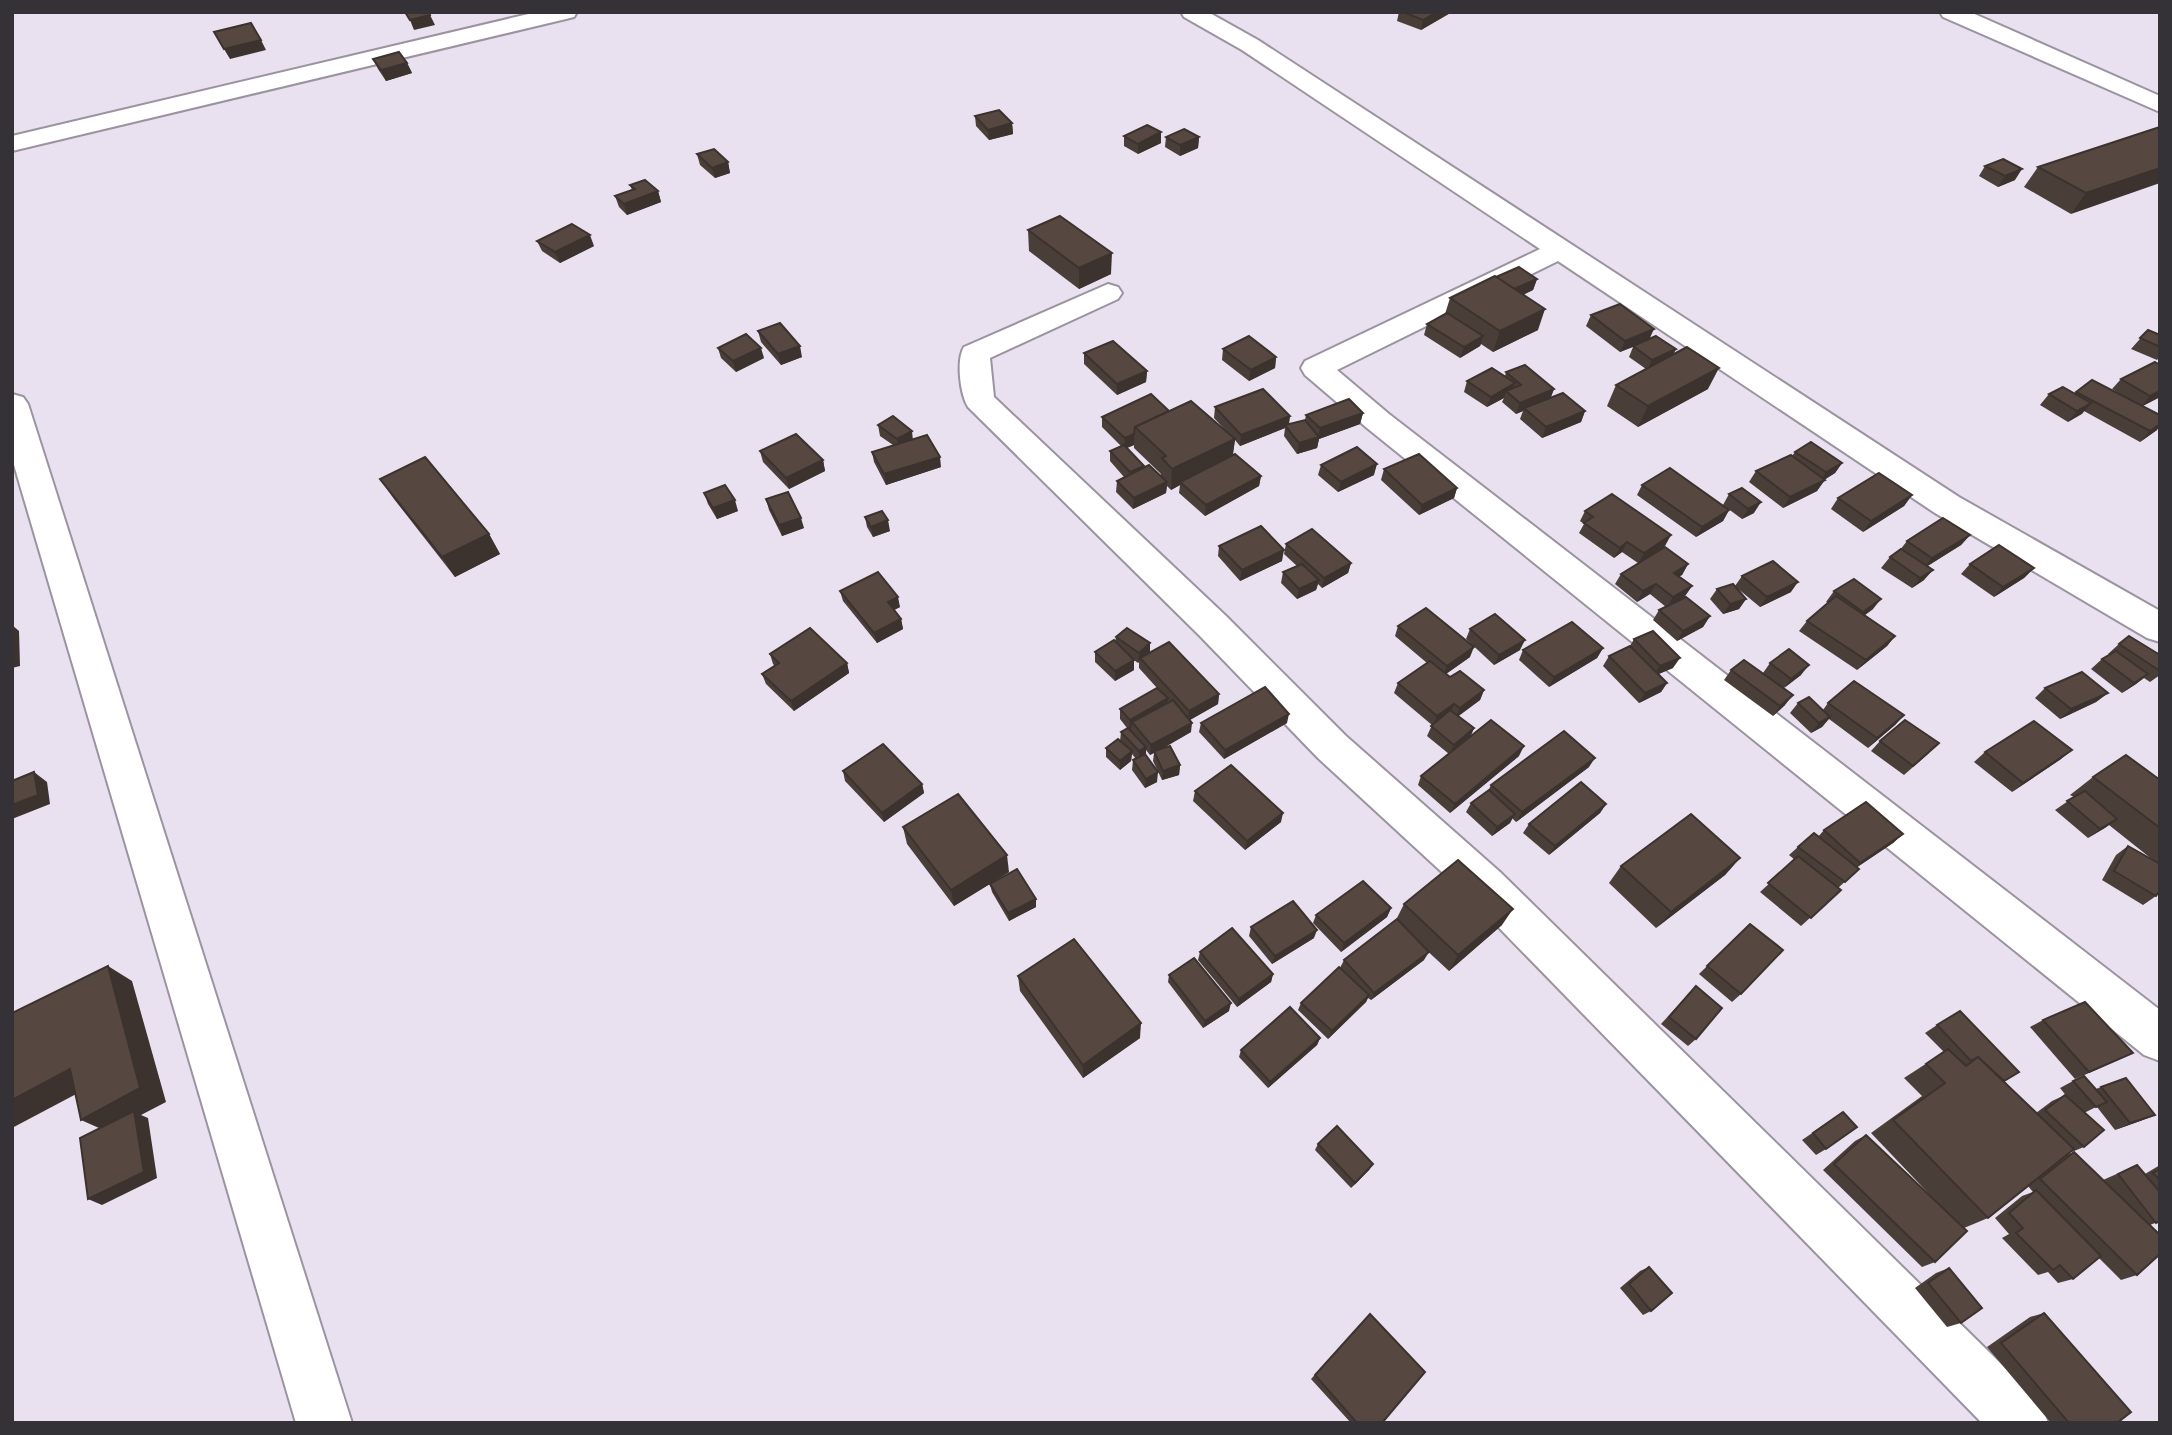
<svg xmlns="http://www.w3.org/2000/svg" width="2172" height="1435" font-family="'Asap Condensed',sans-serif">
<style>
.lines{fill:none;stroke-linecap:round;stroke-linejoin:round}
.minor-casing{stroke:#9b93a0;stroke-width:4}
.minor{fill:#fff;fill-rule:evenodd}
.wall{fill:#4a3e38;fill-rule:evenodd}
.shaded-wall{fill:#3c322e}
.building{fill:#564841;stroke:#3c322e;stroke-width:2}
</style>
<rect width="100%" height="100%" fill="#eae1f0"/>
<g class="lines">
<g class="minor-casing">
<g id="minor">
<polygon points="537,12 577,12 574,17 566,19 12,151 12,136"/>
<polygon points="1181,12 1208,12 1258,40 1959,497 2160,611 2160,642 2147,638 1935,513 1558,261 1337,370 1389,414 2160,1010 2160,1061 2144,1055 1367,428 1305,375 1301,368 1305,361 1540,249 1242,50 1184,17"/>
<polygon points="1940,12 1970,12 2160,96 2160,112 1943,17"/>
<path d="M 1108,284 L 1118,287 L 1122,293 L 1118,299 L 990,358 L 994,397 L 1226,616 L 1346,736 L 1500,872 L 2041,1403 L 2048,1423 L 1982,1423 L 1470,898 L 1318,758 L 1200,636 L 968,407 C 960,394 956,360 964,347 Z"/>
<polygon points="12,394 23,397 28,404 352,1423 296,1423 12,458"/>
</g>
</g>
<use href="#minor" class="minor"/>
</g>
<g class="wall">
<polygon points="1399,12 1452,12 1421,30 1397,21"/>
<polygon points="373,59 407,63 412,73 386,81 378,69"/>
<polygon points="975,116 1012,123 1013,134 989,140 976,126"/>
<polygon points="2160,127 2071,214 2024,187 2038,167"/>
<polygon points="1124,136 1161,143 1138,154 1124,146"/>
<polygon points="1166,137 1199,137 1198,148 1180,156 1165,147"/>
<polygon points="697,154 728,162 730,173 715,178 700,165"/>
<polygon points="1985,166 2015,180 1998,187 1979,176"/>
<polygon points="630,185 658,191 661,202 627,215 619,207 615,196 632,190"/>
<polygon points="1028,230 1111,274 1079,289 1029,251"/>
<polygon points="537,241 594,246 560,263 542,251"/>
<polygon points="1496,277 1537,279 1533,290 1523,295 1538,330 1493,352 1481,344 1480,346 1460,358 1424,335 1427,324 1445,314 1450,298"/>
<polygon points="1591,315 1650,339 1673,355 1708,389 1638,427 1607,406 1616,385 1646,369 1629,357 1633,347 1620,352 1586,326"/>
<polygon points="2148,330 2160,335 2160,357 2157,360 2131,349"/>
<polygon points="758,331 802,357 781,365 761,342"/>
<polygon points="718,348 764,358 736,372 721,358"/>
<polygon points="1223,349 1276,357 1275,368 1249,381 1222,360"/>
<polygon points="1084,353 1147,371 1146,382 1117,395 1084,364"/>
<polygon points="1506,372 1554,389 1550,398 1585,411 1581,422 1542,438 1520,419 1523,411 1516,414 1502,402 1504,398 1487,407 1464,392 1467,381 1505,376"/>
<polygon points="2121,379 2160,397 2142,406 2157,430 2140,442 2084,411 2068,422 2040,405 2049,394 2075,393 2076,392 2123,396 2112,389"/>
<path d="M 1215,407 L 1290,416 L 1289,425 L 1305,420 L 1306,415 L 1363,413 L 1360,424 L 1319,439 L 1317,448 L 1297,454 L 1284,436 L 1285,428 L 1240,446 L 1235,440 L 1233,454 L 1261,476 L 1259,486 L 1205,516 L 1179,493 L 1180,485 L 1171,490 L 1167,486 L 1166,493 L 1133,509 L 1116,492 L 1117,481 L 1124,477 L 1110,461 L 1110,451 L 1121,446 L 1102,427 L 1102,417 L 1169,411 L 1230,435 L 1214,418 ZM 1134,445 L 1134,448 L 1161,474 L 1160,476 L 1144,468 L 1127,448 Z"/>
<polygon points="878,425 913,439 941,467 886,485 874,462 872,452 893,445 880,436"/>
<polygon points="760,451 823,460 825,471 789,489 763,462"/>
<polygon points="1795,452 1842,463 1835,473 1824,480 1817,491 1783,508 1749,482 1756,471 1792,456"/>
<polygon points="1321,465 1374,475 1338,492 1318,475"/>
<polygon points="1384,469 1457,488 1454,498 1419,515 1381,480"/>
<polygon points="380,479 489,534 500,554 455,577 394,499"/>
<polygon points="1642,485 1729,510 1723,521 1696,537 1637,495"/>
<polygon points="704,493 738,511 717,519 708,504"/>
<polygon points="1729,494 1754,513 1742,519 1723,505"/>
<polygon points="1912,495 1904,506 1863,532 1831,509 1838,498"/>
<polygon points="766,499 804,528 782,536 769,510"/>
<polygon points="1585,511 1665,546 1645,559 1688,564 1682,575 1679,576 1692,586 1685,596 1710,616 1703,627 1677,641 1653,620 1659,610 1666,607 1650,594 1637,602 1615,584 1621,574 1638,563 1622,552 1614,558 1579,533 1584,524 1580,521"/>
<polygon points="865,517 890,531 873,537 867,527"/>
<polygon points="1970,535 1961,545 1927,566 1924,580 1912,588 1881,568 1890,557 1900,550 1907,541"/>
<polygon points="1286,544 1351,563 1348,573 1322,588 1318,584 1316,590 1297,599 1281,583 1283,572 1297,566 1284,554"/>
<polygon points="1219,546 1282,561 1240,581 1218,556"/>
<polygon points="1970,564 2034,568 2024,578 1994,597 1961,574"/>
<polygon points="1742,576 1791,592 1760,607 1737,588 1746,599 1739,609 1723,614 1710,599 1717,589 1735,586"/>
<polygon points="840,591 900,607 894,610 901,619 903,629 877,643 843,601"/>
<polygon points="1834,591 1873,609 1865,615 1895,636 1887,646 1857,670 1799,631 1807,621 1828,603 1826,602"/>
<polygon points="1398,626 1470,657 1446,674 1450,677 1484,690 1480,700 1458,716 1474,728 1470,737 1519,756 1450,813 1418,785 1421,776 1449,754 1427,736 1432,725 1394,693 1398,683 1427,663 1395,636"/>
<polygon points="1470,629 1520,650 1494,665 1466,639"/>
<polygon points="1116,637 1150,652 1219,694 1218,704 1190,720 1191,732 1162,749 1180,765 1179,775 1162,780 1153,761 1154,753 1150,755 1146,750 1146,756 1157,782 1145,788 1132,770 1133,760 1136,759 1132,754 1131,761 1120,770 1106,757 1106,748 1120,741 1121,732 1127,728 1120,719 1120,709 1157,688 1139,668 1139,662 1138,663 1134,660 1134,670 1115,681 1095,662 1095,652 1115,642"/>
<polygon points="1634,639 1673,668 1659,674 1667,683 1661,692 1639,703 1603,666 1609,656 1630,646"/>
<polygon points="2119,644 2160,655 2160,675 2150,682 2144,678 2136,684 2122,693 2091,669 2102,659 2109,655 2108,654"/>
<polygon points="1603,648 1597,658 1549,687 1519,660 1523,650"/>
<polygon points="770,654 847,663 849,673 794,711 766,684 762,674 775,666 773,664"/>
<polygon points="1770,663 1801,675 1783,688 1785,705 1773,716 1724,680 1731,670 1763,673"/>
<polygon points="2045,688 2108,693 2096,702 2060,719 2035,698"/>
<polygon points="1798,703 1823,710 1828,703 1904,715 1895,725 1868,748 1829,719 1822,727 1811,733 1790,713"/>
<polygon points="1201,723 1287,723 1224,759 1199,732"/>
<polygon points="1880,741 1929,753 1904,775 1871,751"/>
<polygon points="1985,752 2061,759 2012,792 1974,762"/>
<polygon points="1589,767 1516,822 1512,818 1510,823 1492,836 1466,812 1471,803 1488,791 1491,785"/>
<polygon points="843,771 922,784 924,793 884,822 845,781"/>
<polygon points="2093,777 2160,780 2160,890 2156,896 2143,905 2102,880 2116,855 2128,846 2153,860 2109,825 2088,838 2055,810 2074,797 2070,795"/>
<polygon points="1195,791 1281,822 1245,850 1193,801"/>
<polygon points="1606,804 1600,813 1549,855 1523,833 1529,824"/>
<polygon points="903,827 1009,872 991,883 1036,907 1009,921 992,892 990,884 954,906 907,844"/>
<polygon points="1824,830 1903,834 1893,843 1857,867 1859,869 1838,888 1841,890 1801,926 1760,892 1795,860 1789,855 1798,847 1818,837"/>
<polygon points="1740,858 1725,875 1656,928 1609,883 1621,866"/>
<polygon points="1404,904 1502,925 1449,971 1422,946 1424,960 1371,1000 1368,998 1366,1002 1328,1039 1298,1010 1301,1003 1340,968 1344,960 1396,920"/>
<polygon points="1391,908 1387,917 1341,952 1313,923 1316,915"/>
<polygon points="1750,924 1741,994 1732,1002 1699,974"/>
<polygon points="1251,927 1314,938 1272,964 1249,936"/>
<polygon points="1200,952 1273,974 1271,982 1237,1007 1198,960"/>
<polygon points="1169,975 1229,1011 1203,1028 1168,982"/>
<polygon points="1018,976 1140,1038 1083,1078 1020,991"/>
<polygon points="1696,986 1696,1039 1688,1046 1661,1024"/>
<polygon points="2043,1020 2133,1053 2075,1079 2030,1027"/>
<polygon points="1937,1025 2004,1081 2036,1113 2052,1101 2065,1095 2068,1098 2060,1088 2073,1081 2096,1089 2101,1087 2155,1115 2140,1121 2115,1130 2097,1107 2096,1107 2084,1113 2084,1147 2069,1153 2066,1155 2074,1152 2103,1180 2137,1165 2145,1174 2160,1165 2160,1221 2150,1225 2137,1275 2121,1280 2099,1258 2073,1279 2058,1283 2048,1272 2038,1275 2002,1238 2009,1234 1995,1218 2022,1196 2033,1192 2028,1186 1988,1218 1964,1228 1935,1262 1922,1267 1823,1170 1855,1141 1866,1135 1932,1197 1871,1133 1922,1096 1904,1078 1944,1052 1925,1033"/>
<polygon points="1320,1038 1317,1045 1268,1088 1239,1057 1241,1050"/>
<polygon points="1843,1112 1826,1149 1816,1155 1802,1140"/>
<polygon points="1318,1144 1373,1164 1369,1170 1351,1188 1315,1150"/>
<polygon points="1649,1267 1651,1311 1643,1315 1620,1288 1640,1271"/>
<polygon points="1949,1268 1961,1323 1947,1327 1915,1288 1936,1273"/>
<polygon points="2044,1313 2117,1423 2051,1423 1987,1347 2030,1317"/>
<polygon points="1370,1314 1382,1423 1351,1423 1311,1379"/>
</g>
<g class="shaded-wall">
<polygon points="1437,12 1452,12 1421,30 1423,20"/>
<polygon points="430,15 435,25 414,30 410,20"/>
<polygon points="261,40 266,50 230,59 224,49"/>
<polygon points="407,63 412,73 386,81 381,70"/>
<polygon points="1012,123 1013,134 989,140 988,130"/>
<polygon points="1161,132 1161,143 1138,154 1138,144"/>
<polygon points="1199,137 1198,148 1180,156 1180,145"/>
<polygon points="728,162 730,173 715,178 712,168"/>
<polygon points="2160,168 2160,183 2071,214 2086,193"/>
<polygon points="2022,169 2015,180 1998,187 2005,176"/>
<polygon points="658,191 661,202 627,215 624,204"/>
<polygon points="590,235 594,246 560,263 555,252"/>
<polygon points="1112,253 1111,274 1079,289 1079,268"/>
<polygon points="1537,279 1533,290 1504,303 1508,292"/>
<polygon points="1545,309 1538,330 1493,352 1500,331"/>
<polygon points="1654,329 1649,340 1620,352 1625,341"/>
<polygon points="1483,336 1480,346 1460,358 1464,347"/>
<polygon points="800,346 802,357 781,365 778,354"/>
<polygon points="761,348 764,358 736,372 733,361"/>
<polygon points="1676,349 1671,360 1647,371 1652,360"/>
<polygon points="1276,357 1275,368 1249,381 1251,370"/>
<polygon points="1719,368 1708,389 1638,427 1648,406"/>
<polygon points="1147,371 1146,382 1117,395 1117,384"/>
<polygon points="1515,383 1511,394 1506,391 1504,398 1487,407 1491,397"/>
<polygon points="1554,389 1550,400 1524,408 1523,411 1516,414 1520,403"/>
<polygon points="2160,391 2160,397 2141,407 2150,396"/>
<polygon points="2091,403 2082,414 2068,422 2077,411"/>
<polygon points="1585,411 1581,422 1542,438 1546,427"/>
<polygon points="1363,413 1360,424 1319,439 1317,448 1297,454 1299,443 1318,438 1320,428"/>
<polygon points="1290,416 1288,426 1285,425 1285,428 1240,446 1241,435"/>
<polygon points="2160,424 2160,426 2157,430 2140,442 2150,431"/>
<polygon points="912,431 913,441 899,450 897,439"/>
<polygon points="1134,434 1134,445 1124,449 1125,438"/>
<polygon points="1235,439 1232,460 1180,482 1180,485 1171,490 1172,469"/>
<polygon points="940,457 941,467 886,485 884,474"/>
<polygon points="823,460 825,471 789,489 786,478"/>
<polygon points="1842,463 1835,473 1819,483 1826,472"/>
<polygon points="1377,464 1374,475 1338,492 1341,482"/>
<polygon points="1144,466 1143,476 1129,482 1130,472"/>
<polygon points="1261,476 1259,486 1205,516 1206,505"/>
<polygon points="1825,480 1817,491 1783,508 1790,497"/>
<polygon points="1167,482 1166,493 1133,509 1134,498"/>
<polygon points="1457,488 1454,498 1419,515 1422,505"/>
<polygon points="1912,495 1904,506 1863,532 1871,521"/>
<polygon points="735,500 738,511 717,519 713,508"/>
<polygon points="1761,502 1754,513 1742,519 1748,509"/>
<polygon points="1729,510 1723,521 1696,537 1702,527"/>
<polygon points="801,518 804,528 782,536 779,525"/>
<polygon points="888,520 890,531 873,537 871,527"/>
<polygon points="489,534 500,554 455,577 442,557"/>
<polygon points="1671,535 1665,546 1638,564 1644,553"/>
<polygon points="1970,535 1961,545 1923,569 1932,558"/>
<polygon points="1627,542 1622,552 1614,558 1620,548"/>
<polygon points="1284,550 1282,561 1240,581 1242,570"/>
<polygon points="1351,563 1348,573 1322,588 1324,578"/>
<polygon points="1688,564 1682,575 1668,583 1674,573"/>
<polygon points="2034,568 2024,578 1994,597 2003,587"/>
<polygon points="1933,570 1924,580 1912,588 1920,578"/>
<polygon points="1319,580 1316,590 1297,599 1299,589"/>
<polygon points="1798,582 1791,592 1760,607 1767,597"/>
<polygon points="1656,584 1650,594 1637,602 1643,591"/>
<polygon points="1692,586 1685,596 1667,608 1673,597"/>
<polygon points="898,597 900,607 890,612 888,602"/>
<polygon points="1746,599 1739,609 1723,614 1730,604"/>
<polygon points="1881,599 1873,609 1855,622 1863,612"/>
<polygon points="1710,616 1703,627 1677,641 1683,631"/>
<polygon points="901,619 903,629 877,643 874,633"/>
<polygon points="12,625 19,631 20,666 12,668"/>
<polygon points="1895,636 1887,646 1857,670 1866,660"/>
<polygon points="1525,640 1520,650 1494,665 1499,655"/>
<polygon points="1150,643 1150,653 1140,658 1138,663 1139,653"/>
<polygon points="1474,647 1470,657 1443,676 1447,666"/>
<polygon points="1603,648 1597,658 1549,687 1554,677"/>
<polygon points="1680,658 1673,668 1653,676 1660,666"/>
<polygon points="1134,660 1134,670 1115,681 1115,671"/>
<polygon points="847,663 849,673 794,711 791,701"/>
<polygon points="1809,665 1801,675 1783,689 1791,679"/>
<polygon points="2148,674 2136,684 2122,693 2134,683"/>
<polygon points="1667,683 1661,692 1639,703 1645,693"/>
<polygon points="1484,690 1480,700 1456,718 1460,708"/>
<polygon points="2108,693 2096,702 2060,719 2071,709"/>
<polygon points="1219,694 1218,704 1188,721 1189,711"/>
<polygon points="1793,695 1785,705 1773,716 1780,706"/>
<polygon points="1168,698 1167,708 1132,722 1131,729 1129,730 1130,720"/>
<polygon points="1454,704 1450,714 1433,726 1437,716"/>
<polygon points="1289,714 1287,723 1224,759 1225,750"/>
<polygon points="1904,715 1895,725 1868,748 1877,738"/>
<polygon points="1830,717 1822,727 1811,733 1819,723"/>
<polygon points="1192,723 1191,732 1150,755 1151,745"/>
<polygon points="1474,728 1470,738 1450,754 1454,745"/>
<polygon points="1524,746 1519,756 1450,813 1455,804"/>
<polygon points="1146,747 1146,756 1139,761 1139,751"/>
<polygon points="2072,750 2061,759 2012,792 2023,783"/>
<polygon points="1132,751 1131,761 1120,770 1120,761"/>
<polygon points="1595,758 1589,767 1516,822 1522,812"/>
<polygon points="1180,765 1179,775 1162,780 1163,771"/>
<polygon points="34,772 47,782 50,804 12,819 12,805"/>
<polygon points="1158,772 1157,782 1145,788 1146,779"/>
<polygon points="922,784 924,793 884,822 882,813"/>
<polygon points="1606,804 1600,813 1549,855 1555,846"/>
<polygon points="1283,813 1281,822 1245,850 1247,841"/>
<polygon points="1515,814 1510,823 1492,836 1497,827"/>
<polygon points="2117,819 2105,828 2088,838 2100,829"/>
<polygon points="1903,834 1893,843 1850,872 1860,863"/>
<polygon points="1007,855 1009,872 954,906 951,890"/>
<polygon points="1740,858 1725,875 1656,928 1671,912"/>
<polygon points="1036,899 1036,907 1009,921 1008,913"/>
<polygon points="1391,908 1387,917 1341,952 1344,943"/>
<polygon points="1513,909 1502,925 1449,971 1458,955"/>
<polygon points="1317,930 1314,938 1272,964 1275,956"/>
<polygon points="1429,952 1424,960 1371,1000 1374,993"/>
<polygon points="108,966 132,981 166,1102 141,1115 148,1118 157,1178 102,1205 88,1199 108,1132 81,1120"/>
<polygon points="1273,974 1271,982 1237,1007 1239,999"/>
<polygon points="1369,995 1366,1002 1328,1039 1332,1031"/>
<polygon points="1231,1003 1229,1011 1203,1028 1205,1021"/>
<polygon points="1141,1023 1140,1038 1083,1078 1083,1065"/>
<polygon points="1320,1038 1317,1045 1268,1088 1270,1082"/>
<polygon points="2133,1053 2118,1060 2075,1079 2089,1072"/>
<polygon points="70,1069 97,1083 12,1128 12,1100"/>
<polygon points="2155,1115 2140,1121 2115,1130 2130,1123"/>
<polygon points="1373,1164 1369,1170 1351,1188 1355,1183"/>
</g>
<g class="building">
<polygon points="405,12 429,12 430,15 410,20"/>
<polygon points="1403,12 1437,12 1423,20"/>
<polygon points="251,23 261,40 224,49 214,32"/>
<polygon points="399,52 407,63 381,70 373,59"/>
<polygon points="999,110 1012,123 988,130 975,116"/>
<polygon points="1147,125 1161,132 1138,144 1124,136"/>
<polygon points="2160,127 2160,168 2086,193 2038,167"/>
<polygon points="1184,129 1199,137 1180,145 1166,137"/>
<polygon points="714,149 728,162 712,168 697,154"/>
<polygon points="2003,159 2022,169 2005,176 1985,166"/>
<polygon points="645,180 658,191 624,204 615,196 635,189 630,185"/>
<polygon points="1060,216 1112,253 1079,268 1028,230"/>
<polygon points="572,224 590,235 555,252 537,241"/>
<polygon points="1519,267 1537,279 1514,289 1496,277"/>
<polygon points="1495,276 1545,309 1500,331 1450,298"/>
<polygon points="1620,304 1654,329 1625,341 1591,315"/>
<polygon points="1447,313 1483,336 1464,347 1427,324"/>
<polygon points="780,323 800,346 778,354 758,331"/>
<polygon points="2148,330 2160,335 2160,347 2140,338"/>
<polygon points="746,334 761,348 733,361 718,348"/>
<polygon points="1249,336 1276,357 1251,370 1223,349"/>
<polygon points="1656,336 1676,349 1652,360 1633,346"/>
<polygon points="1113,341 1147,371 1117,384 1084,353"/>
<polygon points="1687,347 1719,368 1648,406 1616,385"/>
<polygon points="2155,362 2160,365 2160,391 2150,396 2121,379"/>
<polygon points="1525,365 1554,389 1520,403 1506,391 1521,385 1506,372"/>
<polygon points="1492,368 1515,383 1491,397 1467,381"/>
<polygon points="2092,380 2160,415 2160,424 2150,431 2076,392"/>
<polygon points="2063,387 2091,403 2077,411 2049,394"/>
<polygon points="1263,389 1290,416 1241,435 1215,407"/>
<polygon points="1563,393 1585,411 1546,427 1524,408"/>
<polygon points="1151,394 1169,411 1135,427 1134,434 1125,438 1102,417"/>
<polygon points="1349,399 1363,413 1320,428 1306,415"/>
<polygon points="1191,401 1235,439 1172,469 1162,458 1166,456 1135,427"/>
<polygon points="893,416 912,431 897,439 878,425"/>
<polygon points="1305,420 1319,437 1299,443 1285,425"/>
<polygon points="796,434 823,460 786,478 760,451"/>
<polygon points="927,435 940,457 884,474 872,452"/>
<polygon points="1811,442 1842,463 1826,472 1795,452"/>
<polygon points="1124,445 1144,466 1130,472 1110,451"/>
<polygon points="1357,447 1377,464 1341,482 1321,465"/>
<polygon points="1235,454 1261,476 1206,505 1180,482"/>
<polygon points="1419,454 1457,488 1422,505 1384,469"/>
<polygon points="1791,455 1825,480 1790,497 1756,471"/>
<polygon points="425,457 489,534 442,557 380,479"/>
<polygon points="1149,465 1167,482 1134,498 1117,481"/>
<polygon points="1670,468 1729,510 1702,527 1642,485"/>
<polygon points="1879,473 1912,495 1871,521 1838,498"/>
<polygon points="725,485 735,500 713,508 704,493"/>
<polygon points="1742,488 1761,502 1748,509 1729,494"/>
<polygon points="788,492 801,518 779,525 766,499"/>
<polygon points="1612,494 1671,535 1644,553 1627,542 1620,548 1584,523 1593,517 1585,511"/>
<polygon points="882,511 888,520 871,527 865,517"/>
<polygon points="1943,518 1970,535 1932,558 1907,541"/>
<polygon points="1261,526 1284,550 1242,570 1219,546"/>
<polygon points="1312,529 1351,563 1324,578 1286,544"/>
<polygon points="1999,545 2034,568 2003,587 1970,564"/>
<polygon points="1665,547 1688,564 1674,573 1692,586 1673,597 1656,584 1643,591 1621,574"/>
<polygon points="1901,549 1933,570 1920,578 1890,557"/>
<polygon points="1773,561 1798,582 1767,597 1742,576"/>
<polygon points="1302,564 1319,580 1299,589 1283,572"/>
<polygon points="878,572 898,597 888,602 901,619 874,633 840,591"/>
<polygon points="1854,579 1881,599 1863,612 1834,591"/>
<polygon points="1733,584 1746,599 1730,604 1717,589"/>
<polygon points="1836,596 1895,636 1866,660 1807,621"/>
<polygon points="1686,597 1710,616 1683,631 1659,610"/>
<polygon points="1426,608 1474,647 1447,666 1398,626"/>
<polygon points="1495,614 1525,640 1499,655 1470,629"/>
<polygon points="1572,622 1603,648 1554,677 1523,650"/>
<polygon points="810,628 847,663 791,701 762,674 779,663 770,654"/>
<polygon points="1127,628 1150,643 1139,653 1116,637"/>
<polygon points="1653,631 1680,658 1660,666 1634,639"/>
<polygon points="2129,636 2160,655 2160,671 2119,644"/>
<polygon points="1114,640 1134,660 1115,671 1095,652"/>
<polygon points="1169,642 1219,694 1189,711 1140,658"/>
<polygon points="1630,646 1667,683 1645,693 1609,656"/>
<polygon points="1789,649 1809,665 1791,679 1770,663"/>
<polygon points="2116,651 2148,674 2134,683 2102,659"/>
<polygon points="1744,660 1793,695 1780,706 1731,670"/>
<polygon points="1430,661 1450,677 1460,671 1484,690 1460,708 1454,704 1437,716 1398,683"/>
<polygon points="2082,672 2108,693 2071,709 2045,688"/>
<polygon points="1854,681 1904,715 1877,738 1828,703"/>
<polygon points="1265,687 1289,714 1225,750 1201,723"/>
<polygon points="1157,688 1168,698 1130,720 1120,709"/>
<polygon points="1809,697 1830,717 1819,723 1798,703"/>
<polygon points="1173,700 1192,723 1151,745 1132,722"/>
<polygon points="1450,710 1474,728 1454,745 1431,726"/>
<polygon points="1491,720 1524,746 1455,804 1421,776"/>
<polygon points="1905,720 1939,743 1913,766 1880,741"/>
<polygon points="2034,721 2072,750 2023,783 1985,752"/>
<polygon points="1128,728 1146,747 1139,751 1121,732"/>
<polygon points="1564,731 1595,758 1522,812 1491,785"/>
<polygon points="1118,739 1132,751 1120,761 1106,748"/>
<polygon points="883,744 922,784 882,813 843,771"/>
<polygon points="1170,746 1180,765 1163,771 1154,751"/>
<polygon points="1145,754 1158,772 1146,779 1133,760"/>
<polygon points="2126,755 2160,780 2160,828 2093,777"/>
<polygon points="1231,765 1283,813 1247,841 1195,791"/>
<polygon points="34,772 38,795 12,805 12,781"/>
<polygon points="1581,782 1606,804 1555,846 1529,824"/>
<polygon points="1489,790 1515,814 1497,827 1471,803"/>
<polygon points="2085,791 2117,819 2100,829 2067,801"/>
<polygon points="958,794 1007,855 951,890 903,827"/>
<polygon points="1866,802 1903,834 1860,863 1824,830"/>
<polygon points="1691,814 1740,858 1671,912 1621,866"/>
<polygon points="1814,833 1859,869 1845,882 1798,847"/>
<polygon points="2128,846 2160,864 2160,890 2156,896 2114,871"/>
<polygon points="1798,856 1841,890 1811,918 1768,883"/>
<polygon points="1458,860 1513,909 1458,955 1404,904"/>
<polygon points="1017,869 1036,899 1008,913 990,884"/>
<polygon points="1363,881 1391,908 1344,943 1316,915"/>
<polygon points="1293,901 1317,930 1275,956 1251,927"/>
<polygon points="1397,919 1429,952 1374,993 1344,960"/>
<polygon points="1750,924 1783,950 1741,994 1707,966"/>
<polygon points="1232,928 1273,974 1239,999 1200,952"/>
<polygon points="1074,939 1141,1023 1083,1065 1018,976"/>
<polygon points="1194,958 1231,1003 1205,1021 1169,975"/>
<polygon points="108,966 140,1088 81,1120 70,1069 12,1100 12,1013"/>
<polygon points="1339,967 1369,995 1332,1031 1301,1003"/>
<polygon points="1696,986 1722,1008 1696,1039 1669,1017"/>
<polygon points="2085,1002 2133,1053 2089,1072 2043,1020"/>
<polygon points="1290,1007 1320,1038 1270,1082 1241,1050"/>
<polygon points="1960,1011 2019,1072 2004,1081 1978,1057 1971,1061 1937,1025"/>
<polygon points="1948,1049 1966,1066 1978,1057 2074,1149 1988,1218 1893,1120 1945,1083 1926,1064"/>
<polygon points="2084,1076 2107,1102 2096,1107 2073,1081"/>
<polygon points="2126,1078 2155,1115 2130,1123 2101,1087"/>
<polygon points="2065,1095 2104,1130 2084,1147 2045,1110"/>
<polygon points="134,1111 144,1172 88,1199 80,1138"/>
<polygon points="1843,1112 1857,1127 1826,1149 1813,1133"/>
<polygon points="1337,1126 1373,1164 1355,1183 1318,1144"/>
<polygon points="1866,1135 1967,1231 1935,1262 1834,1164"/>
<polygon points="2074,1152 2160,1235 2160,1254 2137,1275 2040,1179"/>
<polygon points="2137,1165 2160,1192 2160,1221 2156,1223 2118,1174"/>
<polygon points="2160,1169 2160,1180 2153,1173"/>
<polygon points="2036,1190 2101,1256 2073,1279 2060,1265 2053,1270 2016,1233 2023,1228 2009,1213"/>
<polygon points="1649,1267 1672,1293 1651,1311 1629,1284"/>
<polygon points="1949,1268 1982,1308 1961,1323 1928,1283"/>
<polygon points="2044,1313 2131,1412 2117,1423 2069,1423 2001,1343"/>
<polygon points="1370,1314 1425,1372 1382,1423 1357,1423 1315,1375"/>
</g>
<rect width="2172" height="1435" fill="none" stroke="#343137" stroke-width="28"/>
</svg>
